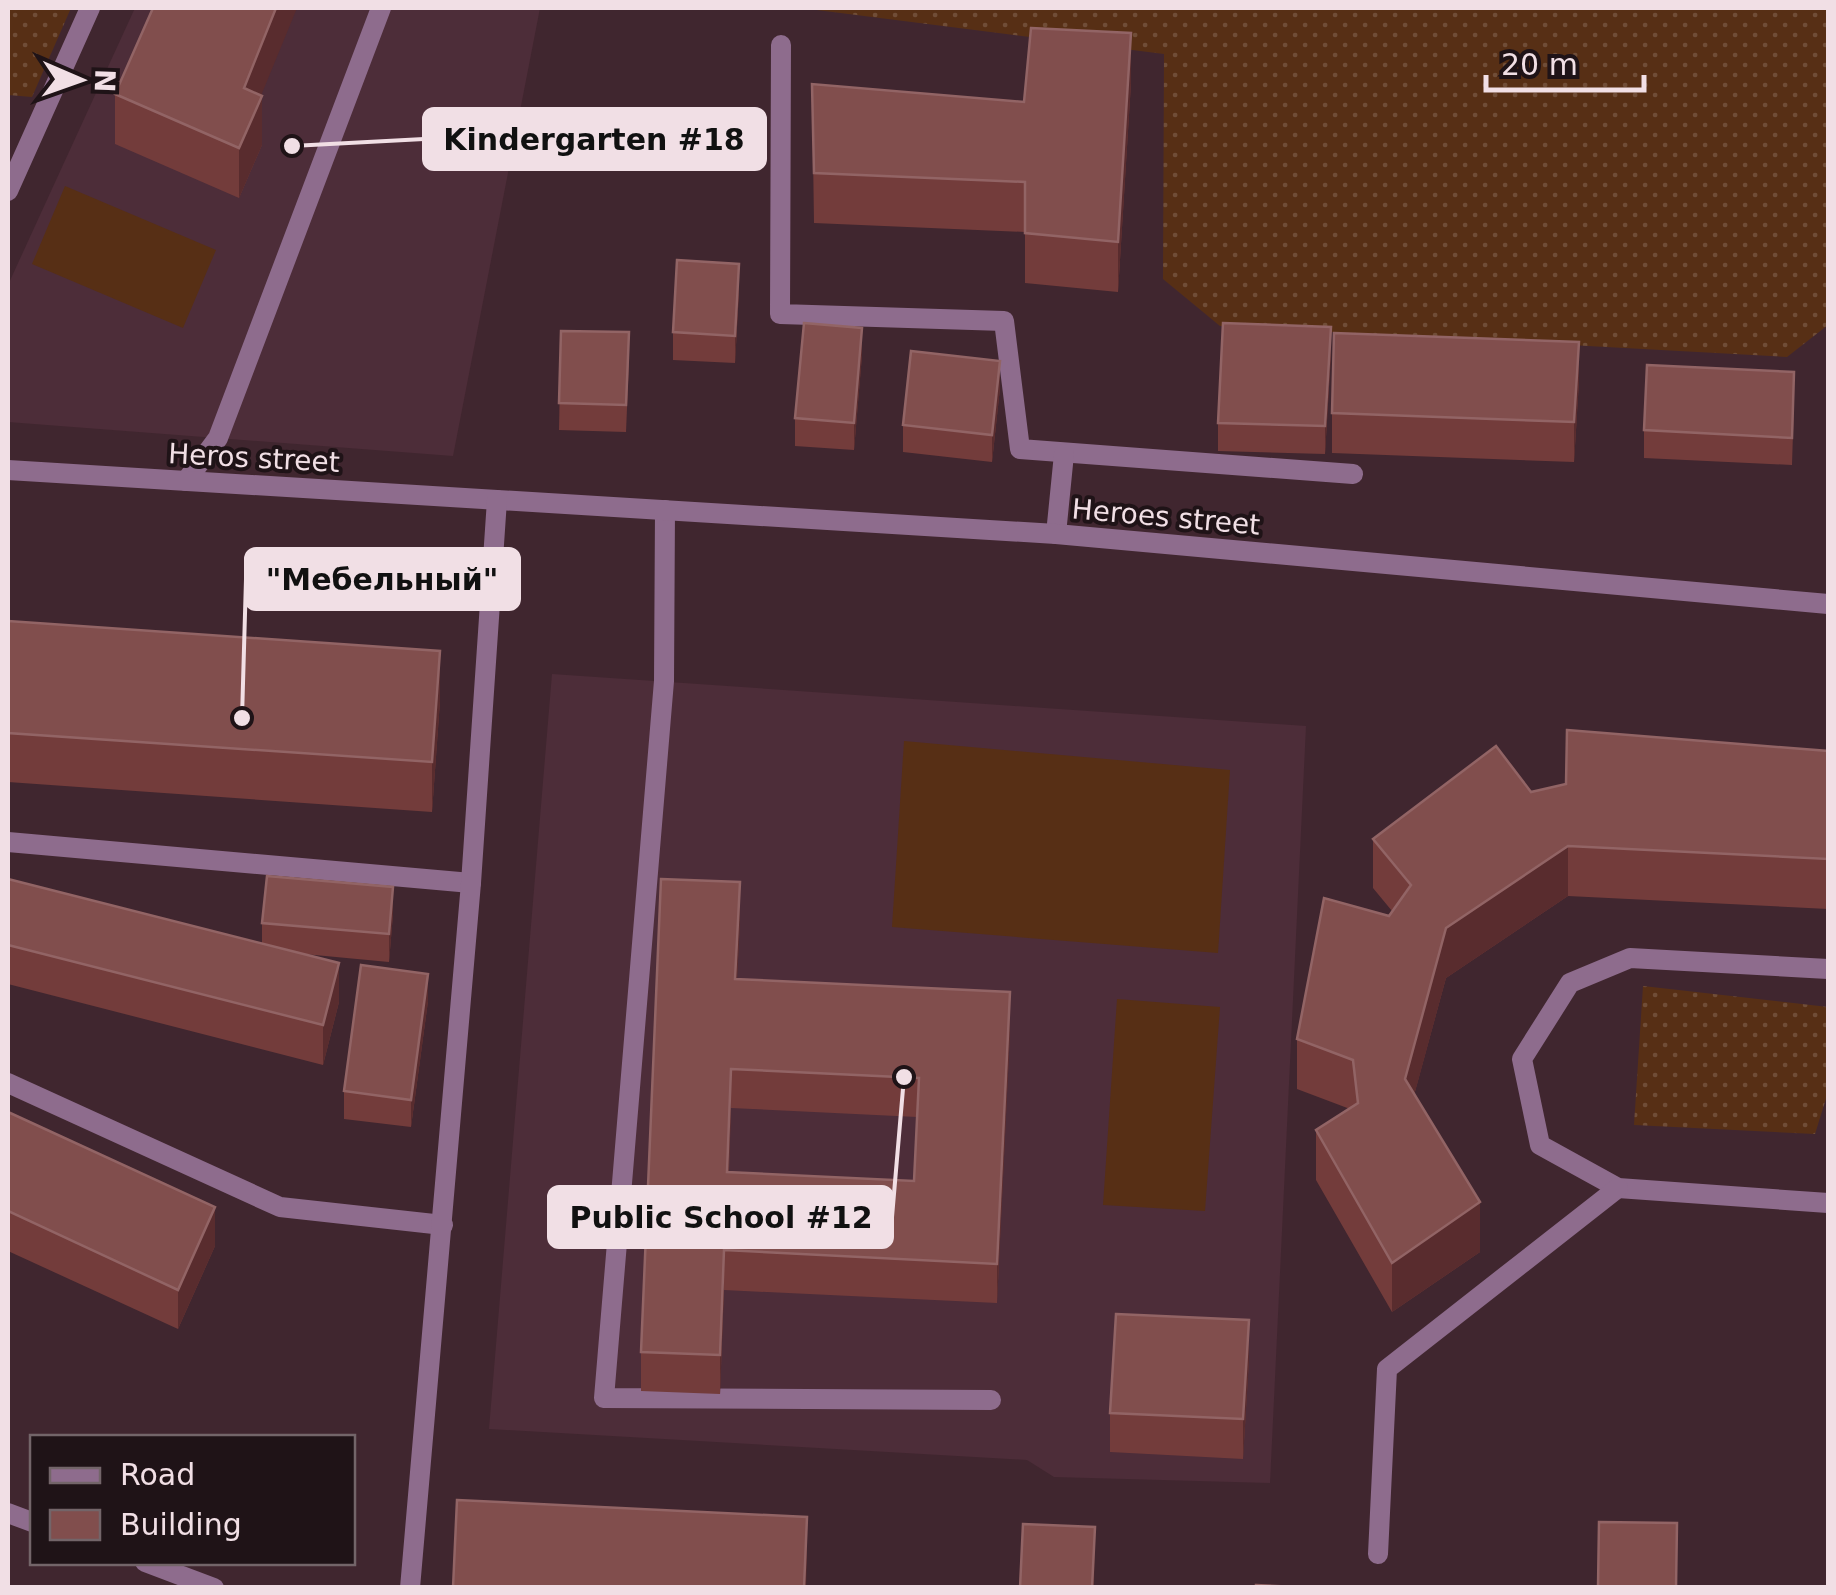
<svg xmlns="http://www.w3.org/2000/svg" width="1836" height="1595" font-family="'DejaVu Sans',sans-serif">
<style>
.built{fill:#4d2d39}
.grass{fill:url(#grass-dots)}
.garden{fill:#572f15}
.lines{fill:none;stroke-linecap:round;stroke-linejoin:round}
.service{stroke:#8e6c8d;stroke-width:20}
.tertiary{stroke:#8e6c8d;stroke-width:20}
.wall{fill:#733c3b;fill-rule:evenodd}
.shaded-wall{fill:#592c2e}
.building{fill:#814e4d;stroke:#926465;stroke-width:2.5;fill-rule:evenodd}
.labels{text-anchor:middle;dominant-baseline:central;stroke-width:8;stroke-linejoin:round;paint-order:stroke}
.street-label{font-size:28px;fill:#f1dfe5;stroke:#1f1317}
.leader{fill:none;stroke:#f1dfe5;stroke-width:4}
.callout-dot{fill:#f1dfe5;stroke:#1f1317;stroke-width:4}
.callout{fill:#f1dfe5;stroke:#f1dfe5;stroke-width:4}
.callout-label{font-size:30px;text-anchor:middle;font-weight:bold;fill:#111}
</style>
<defs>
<pattern id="grass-dots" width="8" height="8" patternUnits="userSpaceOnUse" patternTransform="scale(2.5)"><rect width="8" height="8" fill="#572f15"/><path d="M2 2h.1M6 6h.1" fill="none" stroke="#704d37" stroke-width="1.8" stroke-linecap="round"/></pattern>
</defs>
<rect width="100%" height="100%" fill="#40262f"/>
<g class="built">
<polygon points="135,8 540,8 453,456 8,422 8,285"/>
<polygon points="552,674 1306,726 1270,1483 1054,1477 1027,1460 489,1429"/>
</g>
<g class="grass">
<polygon points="8,8 71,8 32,97 8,95"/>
<polygon points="801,8 1828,8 1828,325 1787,357 1220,326 1163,279 1164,54"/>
<polygon points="1643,986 1828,1007 1828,1092 1815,1134 1634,1125"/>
</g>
<g class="garden">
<polygon points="65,186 216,250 183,328 32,264"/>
<polygon points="904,741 1230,770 1218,953 892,927"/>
<polygon points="1117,999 1220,1007 1205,1211 1103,1205"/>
</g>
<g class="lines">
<g class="service">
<polyline points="781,45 780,314 1004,321 1020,449 1353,474"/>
<polyline points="8,191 90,8"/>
<polyline points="186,481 218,438 381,8"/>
<polyline points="665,510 664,681 604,1398 991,1400"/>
<polyline points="1056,534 1064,454"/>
<polyline points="8,842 471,883"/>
<polyline points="1828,969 1630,958 1570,983 1522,1059 1540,1145 1618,1188 1828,1203"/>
<polyline points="8,1083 280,1207 443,1225"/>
<polyline points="8,1513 32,1522"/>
<polyline points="1378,1554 1387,1369 1618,1188"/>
<polyline points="145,1562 214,1588"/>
</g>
<g class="tertiary">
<polyline points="8,470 1056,534 1828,604"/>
<polyline points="410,1588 471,883 497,500"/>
</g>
</g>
<g class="wall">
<polygon points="1131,83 1118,292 1025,283 1025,232 814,223 812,84 1024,102"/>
<polygon points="115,94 261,95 262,145 239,198 115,144"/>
<polygon points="739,291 735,363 673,360 673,332"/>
<polygon points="561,331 629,360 626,432 559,430"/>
<polygon points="1331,354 1325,454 1218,451 1218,423"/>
<polygon points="862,355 854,450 795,446 795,418"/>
<polygon points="1579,381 1574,462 1332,453 1332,413"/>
<polygon points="1000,388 992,462 903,452 903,425"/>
<polygon points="1794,399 1792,465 1644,458 1644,430"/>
<polygon points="8,621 440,701 432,812 8,782"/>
<polygon points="1828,751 1828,909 1568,896 1446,978 1414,1095 1480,1252 1392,1312 1316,1180 1316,1130 1350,1109 1297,1089 1297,1039 1392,911 1373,888 1373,839 1531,792"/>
<polygon points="8,879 262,944 262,923 393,914 389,962 304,954 339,1002 323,1065 8,984"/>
<path d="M 740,921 L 737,979 L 1010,1032 L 997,1303 L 724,1290 L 720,1394 L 641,1391 L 641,1352 ZM 731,1108 L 917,1117 L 914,1181 L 729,1172 Z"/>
<polygon points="428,1001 411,1127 344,1119 344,1091"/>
<polygon points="8,1112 215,1246 178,1329 8,1251"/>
<polygon points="1249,1360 1243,1459 1110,1452 1110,1413"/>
</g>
<g class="shaded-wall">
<polygon points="276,8 297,8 251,120 262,96 262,145 239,198 239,148 244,88"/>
<polygon points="1131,33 1131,83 1118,292 1118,242"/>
<polygon points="739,264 739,291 735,363 735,336"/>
<polygon points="1331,327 1331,354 1325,454 1325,426"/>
<polygon points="862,328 862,355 854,450 854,423"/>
<polygon points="1579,342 1579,381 1574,462 1574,422"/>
<polygon points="1000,361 1000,388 992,462 992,435"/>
<polygon points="440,651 440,701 432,812 432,762"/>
<polygon points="1568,846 1568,896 1446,978 1405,1129 1405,1079 1446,928"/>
<polygon points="740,882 740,921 735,1018 735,979"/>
<polygon points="393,887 393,914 389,962 389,934"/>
<polygon points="339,963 339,1002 323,1065 323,1025"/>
<polygon points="428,974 428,1001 411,1127 411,1100"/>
<polygon points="1010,992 1010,1032 997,1303 997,1264"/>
<polygon points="731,1069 731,1108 727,1212 727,1172"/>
<polygon points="1480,1202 1480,1252 1392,1312 1392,1263"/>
<polygon points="215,1207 215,1246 178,1329 178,1290"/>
<polygon points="724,1250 724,1290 720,1394 720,1355"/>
<polygon points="1249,1320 1249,1360 1243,1459 1243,1419"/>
<polygon points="807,1517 807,1556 806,1588 804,1588"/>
<polygon points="1095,1527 1094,1588 1092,1588"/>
</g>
<g class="building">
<polygon points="153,8 276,8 244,88 262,96 239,148 115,94"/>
<polygon points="1031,28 1131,33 1118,242 1025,233 1025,182 814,173 812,84 1024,102"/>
<polygon points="677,260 739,264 735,336 673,332"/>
<polygon points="804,323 862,328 854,423 795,418"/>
<polygon points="1223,323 1331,327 1325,426 1218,423"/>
<polygon points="561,331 629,332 626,405 559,403"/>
<polygon points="1334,333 1579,342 1574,422 1332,413"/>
<polygon points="911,351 1000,361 992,435 903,425"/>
<polygon points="1647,365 1794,372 1792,438 1644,430"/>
<polygon points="8,621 440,651 432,762 8,733"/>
<polygon points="1567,730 1828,751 1828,859 1568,846 1446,928 1405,1079 1480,1202 1392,1263 1316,1130 1358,1103 1353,1060 1297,1039 1324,898 1389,916 1411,885 1373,839 1496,746 1531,792 1566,784"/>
<polygon points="267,876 393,887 389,934 262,923"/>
<polygon points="8,879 339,963 323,1025 8,945"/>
<path d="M 661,879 L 740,882 L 735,979 L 1010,992 L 997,1264 L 724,1250 L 720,1355 L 641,1352 ZM 731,1069 L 919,1078 L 914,1181 L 727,1172 Z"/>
<polygon points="361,965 428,974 411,1100 344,1091"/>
<polygon points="8,1112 215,1207 178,1290 8,1211"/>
<polygon points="1116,1314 1249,1320 1243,1419 1110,1413"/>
<polygon points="457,1500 807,1517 804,1588 453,1588"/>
<polygon points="1599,1522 1677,1523 1676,1588 1598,1588"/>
<polygon points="1023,1524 1095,1527 1092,1588 1020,1588"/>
<polygon points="1256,1585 1320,1588 1256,1588"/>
</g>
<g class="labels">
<g class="street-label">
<text transform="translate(254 458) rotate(3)">Heros street</text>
<text transform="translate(1166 517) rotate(5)">Heroes street</text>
</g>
</g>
<path class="leader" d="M292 146L424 139M242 718L246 579M904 1077L892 1217"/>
<g class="callout-dot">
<circle cx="292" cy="146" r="10"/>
<circle cx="242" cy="718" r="10"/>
<circle cx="904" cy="1077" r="10"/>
</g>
<g class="callout">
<rect x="424" y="109" width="341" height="60" rx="10"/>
<rect x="246" y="549" width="273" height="60" rx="10"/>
<rect x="549" y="1187" width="343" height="60" rx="10"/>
</g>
<g class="callout-label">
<text x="594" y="150">Kindergarten #18</text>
<text x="382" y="590">"Мебельный"</text>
<text x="721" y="1228">Public School #12</text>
</g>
<rect width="1836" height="1595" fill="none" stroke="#f1dfe5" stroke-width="20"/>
<rect x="30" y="1435" width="325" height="130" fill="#1f1317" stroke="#736569" stroke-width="2.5"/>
<rect x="50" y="1468" width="50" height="15" fill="#8e6c8d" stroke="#736569" stroke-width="2.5"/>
<text x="120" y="1485" font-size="30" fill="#f1dfe5">Road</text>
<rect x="50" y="1510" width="50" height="30" fill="#814e4d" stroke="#736569" stroke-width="2.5"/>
<text x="120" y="1535" font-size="30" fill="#f1dfe5">Building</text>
<g transform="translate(80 80) rotate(92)" stroke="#1f1317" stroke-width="8" paint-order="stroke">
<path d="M0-8L18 38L0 25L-18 38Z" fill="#f1dfe5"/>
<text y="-15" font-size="28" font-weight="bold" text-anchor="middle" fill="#f1dfe5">N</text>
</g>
<path d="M1486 75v15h158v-15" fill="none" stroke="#f1dfe5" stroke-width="5"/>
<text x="1501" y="75" font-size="30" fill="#f1dfe5" stroke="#1f1317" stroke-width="8" paint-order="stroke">20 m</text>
</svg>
